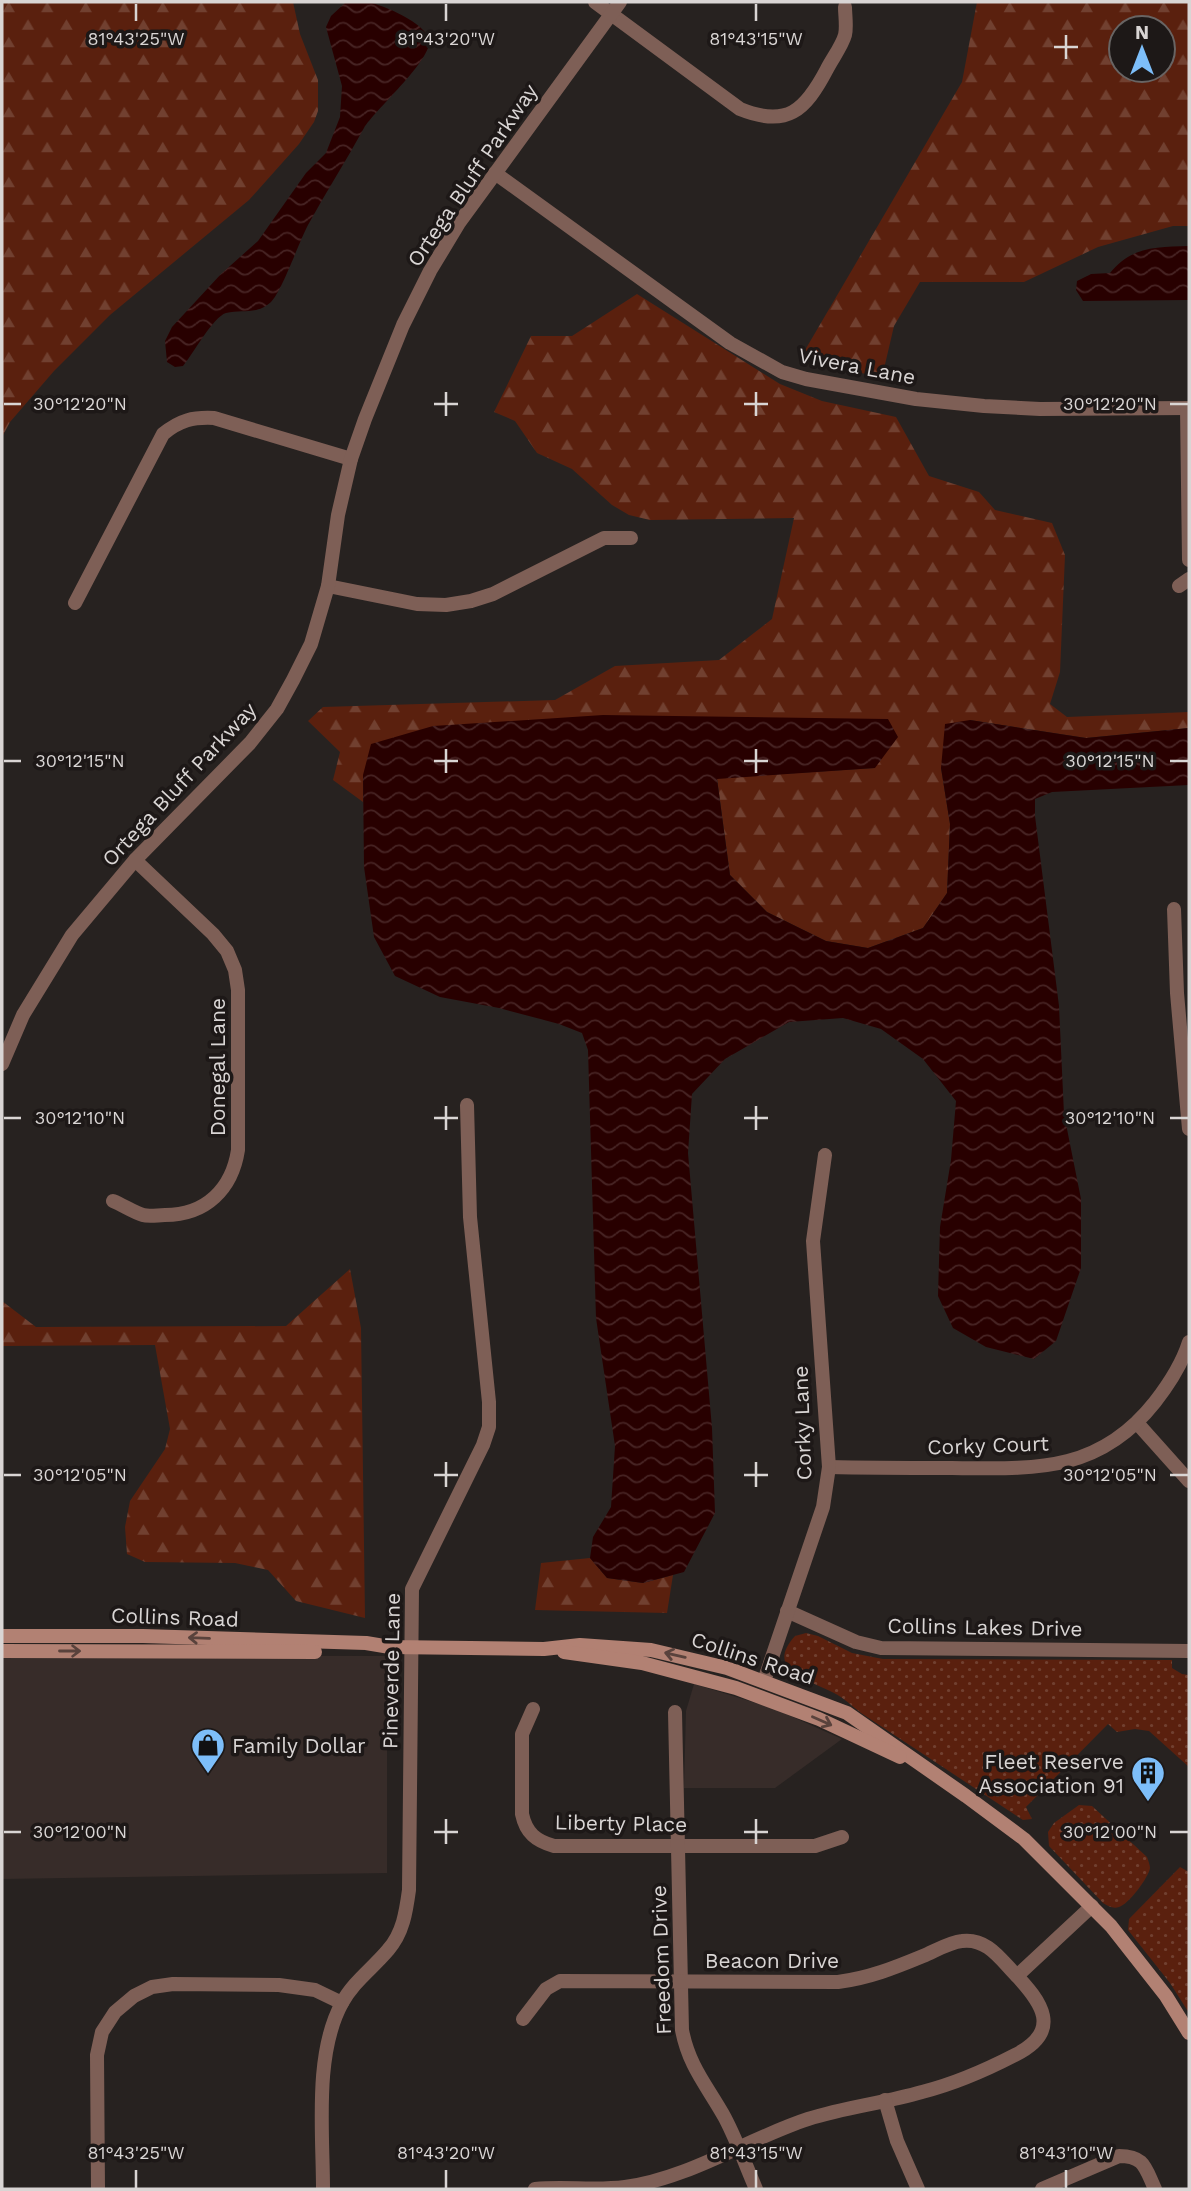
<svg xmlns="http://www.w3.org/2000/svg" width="1191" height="2191" font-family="'Work Sans',sans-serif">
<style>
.built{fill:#372c29}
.grass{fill:url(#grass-dots)}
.forest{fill:url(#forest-firs);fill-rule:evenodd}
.water{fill:url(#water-waves)}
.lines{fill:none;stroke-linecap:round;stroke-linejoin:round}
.street{stroke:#7e5f56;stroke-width:14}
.secondary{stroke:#b28173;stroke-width:14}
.oneway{stroke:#59423c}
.ticks{fill:none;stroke:#d9d5d4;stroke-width:2.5}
.labels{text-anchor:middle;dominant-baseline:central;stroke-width:7;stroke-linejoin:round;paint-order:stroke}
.street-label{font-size:21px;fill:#d9d5d4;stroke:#1d1817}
.poi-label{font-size:21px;fill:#d9d5d4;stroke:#1d1817;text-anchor:start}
.ticks-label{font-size:18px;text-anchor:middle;fill:#d9d5d4;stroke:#1d1817;stroke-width:7;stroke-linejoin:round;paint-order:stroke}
</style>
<defs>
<pattern id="grass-dots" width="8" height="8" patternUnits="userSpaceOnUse" patternTransform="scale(1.75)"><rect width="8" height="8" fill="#5a200e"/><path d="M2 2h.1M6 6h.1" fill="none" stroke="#714030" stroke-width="1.8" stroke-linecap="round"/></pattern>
<pattern id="forest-firs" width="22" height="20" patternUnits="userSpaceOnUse" patternTransform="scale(1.75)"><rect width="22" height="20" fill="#5a200e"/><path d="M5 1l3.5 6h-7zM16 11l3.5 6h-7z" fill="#714030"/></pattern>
<pattern id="water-waves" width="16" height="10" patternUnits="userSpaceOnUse" patternTransform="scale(1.75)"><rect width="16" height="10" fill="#280000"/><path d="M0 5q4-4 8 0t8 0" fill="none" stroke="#472424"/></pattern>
</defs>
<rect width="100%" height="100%" fill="#272220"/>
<g class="built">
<polygon points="2,1655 387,1656 387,1873 2,1879"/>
<polygon points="694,1684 775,1709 842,1739 775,1788 684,1788 686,1711"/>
</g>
<g class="grass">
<path d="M 806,1633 L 818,1636 L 852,1653 L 883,1659 L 1172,1660 L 1172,1668 L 1182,1674 L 1189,1675 L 1189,1767 L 1149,1731 L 1135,1729 L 1117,1732 L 1108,1724 L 1026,1807 L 1032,1819 L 1023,1820 L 861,1713 C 852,1706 844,1698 834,1693 C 811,1680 763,1671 795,1636 Z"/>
<path d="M 1079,1805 L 1092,1806 L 1147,1857 C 1148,1860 1150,1865 1150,1868 C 1149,1877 1128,1905 1119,1907 C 1113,1909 1108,1906 1103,1903 L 1049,1846 L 1048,1832 L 1054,1823 Z"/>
<polygon points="1180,1867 1189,1872 1189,2013 1170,1983 1128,1930 1129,1919"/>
</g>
<g class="forest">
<polygon points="2,2 293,2 300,34 318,80 318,111 314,122 299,144 249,200 110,315 54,371 10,422 2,437"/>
<path d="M 977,2 L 1189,2 L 1189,226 L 1173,226 L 1098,247 L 1024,282 L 920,282 L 894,326 L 883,373 L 873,376 L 801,357 L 962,82 ZM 1121,28 L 1163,28 L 1163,70 L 1121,70 Z"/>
<polygon points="637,294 780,384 822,401 896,417 929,476 979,492 995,510 1052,523 1065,555 1060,672 1050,704 1067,717 1189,712 1189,728 1086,738 970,720 941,768 950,824 947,893 923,928 868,948 826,941 767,912 730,875 717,778 875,768 363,775 363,802 333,780 340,752 308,721 323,707 555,700 615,666 719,660 772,619 794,518 650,520 629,515 612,505 572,469 537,453 515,421 494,412 531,336 572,336"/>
<polygon points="350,1269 361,1328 365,1618 296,1601 268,1570 235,1563 145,1562 127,1554 125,1527 130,1501 165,1449 170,1429 155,1345 2,1346 2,1301 36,1327 286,1326"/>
<polygon points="590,1558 607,1578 643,1583 673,1575 667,1613 535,1610 541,1563"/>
</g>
<g class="water">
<path d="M 346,2 C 353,2 361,1 368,2 C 383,5 426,23 429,40 C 433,59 375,110 364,128 C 346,161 326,192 308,225 C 299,242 282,291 271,302 C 257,315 243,309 226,313 C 213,317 193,354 183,366 L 175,367 L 167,362 L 165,341 L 172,327 L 221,274 L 258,241 L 306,173 L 326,153 L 340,117 L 342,86 L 326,27 L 331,16 Z"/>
<path d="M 1189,246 L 1189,300 L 1083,301 L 1076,290 L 1077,281 L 1091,274 L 1110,273 C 1132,246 1157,247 1189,246 Z"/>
<polygon points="603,715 888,719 898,737 875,768 717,779 730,875 767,912 826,941 868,948 923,928 947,893 950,824 941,768 945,724 970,720 1086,738 1189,728 1189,785 1052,792 1035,799 1035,816 1059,1006 1064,1114 1081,1199 1081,1268 1056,1341 1034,1359 986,1347 953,1328 938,1296 940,1227 951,1160 956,1101 923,1059 881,1029 843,1018 789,1022 725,1059 692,1094 688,1153 712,1428 715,1513 684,1572 643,1583 607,1578 590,1558 593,1537 611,1507 615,1446 596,1318 588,1050 582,1033 559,1024 499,1008 440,997 395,976 374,937 364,867 363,775 371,744 433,726"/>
</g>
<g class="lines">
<g class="street">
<path d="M 595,2 L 740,109 C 787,128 805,111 827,69 C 832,59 842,46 845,35 C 847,27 845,15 845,7"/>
<polyline points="495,173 730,343 782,372 806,379 916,399 984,406 1040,409 1189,408"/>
<polyline points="1187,408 1189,560"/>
<polyline points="328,586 417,604 446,605 471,601 493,594 604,538 631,538"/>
<polyline points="1179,586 1189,579"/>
<path d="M 75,603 L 163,434 C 180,420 193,417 214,418 L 351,459"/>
<polyline points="1174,909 1177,993 1189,1129"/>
<polyline points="2,1064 23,1015 72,935 135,860 250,743 277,709 293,680 311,644 328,586 338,515 351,459 365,419 403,325 430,271 459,223 620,2"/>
<path d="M 113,1201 C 123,1205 133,1212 143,1215 C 149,1217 158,1215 165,1215 C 206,1215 232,1189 238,1150 L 238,990 L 235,970 L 227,951 L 213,934 L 135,860"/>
<polyline points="1138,1424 1189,1481"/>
<path d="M 829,1467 C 870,1468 911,1468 952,1468 C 1035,1469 1099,1473 1155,1402 C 1169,1384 1182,1364 1189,1342"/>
<polyline points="787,1611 856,1642 881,1648 1189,1651"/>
<polyline points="764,1681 823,1507 829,1467 813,1241 825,1155"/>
<path d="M 533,1709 L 522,1734 L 522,1814 C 526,1833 536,1841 554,1846 L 815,1846 L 842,1837"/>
<path d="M 675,1712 L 682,2030 C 689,2067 708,2087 725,2118 C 737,2141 746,2166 756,2189"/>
<polyline points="1017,1976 1092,1906"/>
<path d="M 523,2019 L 546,1989 L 560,1981 L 838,1982 C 869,1978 894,1968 923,1956 C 935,1951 950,1942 962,1941 C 986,1938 999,1957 1014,1973 C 1042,2002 1063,2031 1015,2055 C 986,2070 954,2084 922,2092 C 884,2103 846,2107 808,2119 C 747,2139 690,2178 625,2187 C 595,2191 565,2186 535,2189"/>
<polyline points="885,2100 897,2141 918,2189"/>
<polyline points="98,2189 97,2055 102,2032 115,2012 134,1996 152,1987 173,1984 279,1985 315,1990 342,2003"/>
<path d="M 323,2189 C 323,2132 314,2054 342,2003 C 353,1982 373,1968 388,1950 C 403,1933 406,1912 409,1890 L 412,1589 L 483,1445 L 489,1427 L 489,1402 L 470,1217 L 467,1105"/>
<path d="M 1042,2189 L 1119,2156 C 1145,2156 1145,2168 1155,2189"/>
</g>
<g class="secondary">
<polyline points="2,1636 143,1636 366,1643 390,1647 544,1649 580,1645 651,1650 727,1668 847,1713 966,1796 1024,1839 1111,1926 1166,1996 1189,2033"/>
<polyline points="2,1651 315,1652"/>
<polyline points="564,1652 642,1663 736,1688 819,1719 900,1757"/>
</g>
</g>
<defs><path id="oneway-shaft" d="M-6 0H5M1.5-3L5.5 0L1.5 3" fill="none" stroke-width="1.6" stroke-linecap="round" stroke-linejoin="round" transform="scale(1.75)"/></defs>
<g class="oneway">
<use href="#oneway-shaft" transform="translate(199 1638) rotate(-178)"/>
<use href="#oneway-shaft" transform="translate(70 1651)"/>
<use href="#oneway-shaft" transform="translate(675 1655) rotate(-167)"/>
<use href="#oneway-shaft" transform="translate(822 1721) rotate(24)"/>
</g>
<path class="ticks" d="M 136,4 L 136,21M 446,4 L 446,21M 756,4 L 756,21M 1066,35 L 1066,59M 1054,47 L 1078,47M 446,392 L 446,416M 756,392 L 756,416M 4,404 L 21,404M 434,404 L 458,404M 744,404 L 768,404M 1170,404 L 1188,404M 446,749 L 446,773M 756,749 L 756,773M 4,761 L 21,761M 434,761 L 458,761M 744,761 L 768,761M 1170,761 L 1188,761M 446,1106 L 446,1130M 756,1106 L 756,1130M 4,1118 L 21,1118M 434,1118 L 458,1118M 744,1118 L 768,1118M 1170,1118 L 1188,1118M 446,1462 L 446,1487M 756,1462 L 756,1487M 4,1475 L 21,1475M 434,1475 L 458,1475M 744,1475 L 768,1475M 1170,1475 L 1188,1475M 446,1819 L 446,1844M 756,1819 L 756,1844M 4,1832 L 21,1832M 434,1832 L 458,1832M 744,1832 L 768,1832M 1170,1832 L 1188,1832M 136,2170 L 136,2188M 446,2170 L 446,2188M 756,2170 L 756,2188M 1066,2170 L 1066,2188"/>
<defs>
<g id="shop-pin" transform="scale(1.75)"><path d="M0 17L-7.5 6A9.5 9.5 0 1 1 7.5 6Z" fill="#7dbef9" stroke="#1d1817"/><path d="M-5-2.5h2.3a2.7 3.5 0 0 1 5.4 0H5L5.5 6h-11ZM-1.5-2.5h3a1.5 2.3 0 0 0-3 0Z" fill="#111"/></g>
<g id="building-pin" transform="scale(1.75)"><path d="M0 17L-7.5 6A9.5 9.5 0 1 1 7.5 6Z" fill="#7dbef9" stroke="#1d1817"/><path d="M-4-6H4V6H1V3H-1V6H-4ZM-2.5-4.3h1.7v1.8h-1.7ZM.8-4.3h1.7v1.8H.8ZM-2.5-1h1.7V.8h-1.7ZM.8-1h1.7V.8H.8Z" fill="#111"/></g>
</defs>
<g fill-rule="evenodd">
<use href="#shop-pin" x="208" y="1745"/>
<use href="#building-pin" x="1148" y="1773"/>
</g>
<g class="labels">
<g class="street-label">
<text transform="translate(472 175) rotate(-56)">Ortega Bluff Parkway</text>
<text transform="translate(857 366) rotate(11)">Vivera Lane</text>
<text transform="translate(179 784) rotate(-47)">Ortega Bluff Parkway</text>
<text transform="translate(217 1067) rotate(-90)">Donegal Lane</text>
<text transform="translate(802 1423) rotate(-92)">Corky Lane</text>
<text transform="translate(988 1445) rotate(-2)">Corky Court</text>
<text transform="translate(175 1617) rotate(2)">Collins Road</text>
<text transform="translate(985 1627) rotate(1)">Collins Lakes Drive</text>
<text transform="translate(753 1658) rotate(18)">Collins Road</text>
<text transform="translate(391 1671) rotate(-89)">Pineverde Lane</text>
<text transform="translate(621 1823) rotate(1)">Liberty Place</text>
<text transform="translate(661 1960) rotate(-92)">Freedom Drive</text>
<text x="772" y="1960">Beacon Drive</text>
</g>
<g class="poi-label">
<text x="232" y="1745">Family Dollar</text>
<text x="1124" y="1761" text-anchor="end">Fleet Reserve<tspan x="1124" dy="24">Association 91</tspan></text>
</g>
</g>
<g class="ticks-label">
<text x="136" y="45">81°43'25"W</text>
<text x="446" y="45">81°43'20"W</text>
<text x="756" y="45">81°43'15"W</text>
<text x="80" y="410">30°12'20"N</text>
<text x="1110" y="410">30°12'20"N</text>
<text x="80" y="767">30°12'15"N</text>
<text x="1110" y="767">30°12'15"N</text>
<text x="80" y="1124">30°12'10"N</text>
<text x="1110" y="1124">30°12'10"N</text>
<text x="80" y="1481">30°12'05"N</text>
<text x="1110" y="1481">30°12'05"N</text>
<text x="80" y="1838">30°12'00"N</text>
<text x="1110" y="1838">30°12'00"N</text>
<text x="136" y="2159">81°43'25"W</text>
<text x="446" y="2159">81°43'20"W</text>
<text x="756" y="2159">81°43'15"W</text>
<text x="1066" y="2159">81°43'10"W</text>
</g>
<rect width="1191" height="2191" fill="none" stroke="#d9d5d4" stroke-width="7"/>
<g transform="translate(1142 49)"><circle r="33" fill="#1d1817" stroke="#686463" stroke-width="2"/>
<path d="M0-5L12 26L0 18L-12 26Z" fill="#7dbef9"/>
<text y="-10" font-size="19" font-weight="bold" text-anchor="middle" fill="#d9d5d4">N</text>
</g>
</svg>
